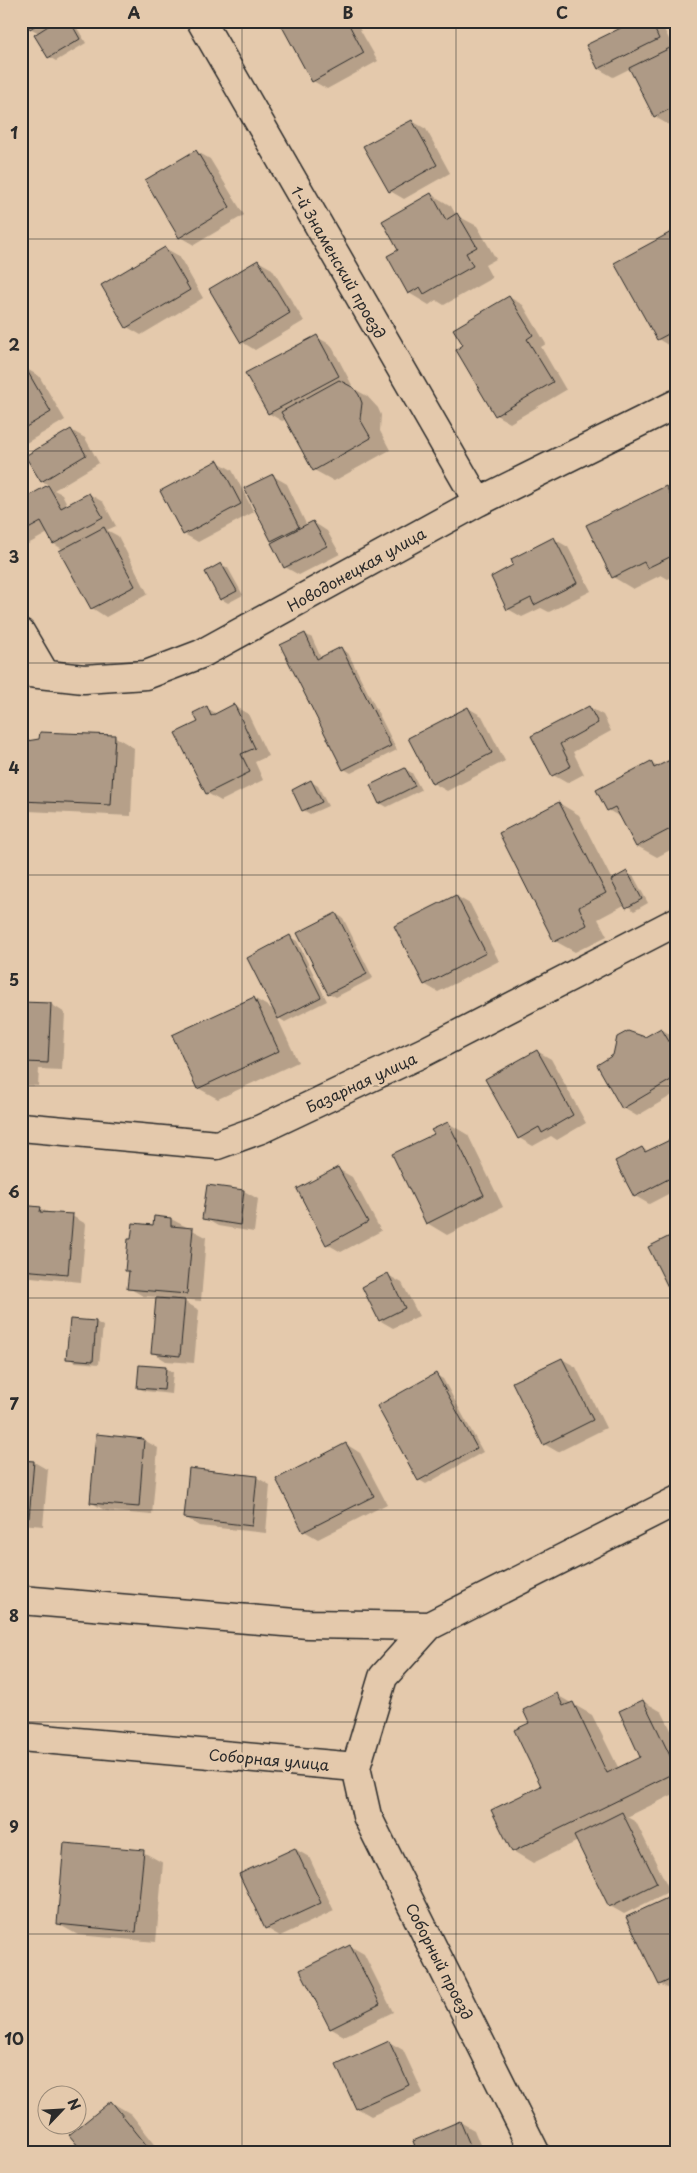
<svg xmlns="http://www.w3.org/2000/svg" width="697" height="2173" font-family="'Playpen Sans',sans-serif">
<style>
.shadow{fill:#0003}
.building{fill:#ae9a86;stroke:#2b2b2b}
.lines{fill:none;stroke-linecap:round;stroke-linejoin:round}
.minor-casing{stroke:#2b2b2b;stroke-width:31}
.minor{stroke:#e4c9ac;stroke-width:28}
.grid{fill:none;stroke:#2b2b2b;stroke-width:1;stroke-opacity:0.55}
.labels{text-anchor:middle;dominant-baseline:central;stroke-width:5;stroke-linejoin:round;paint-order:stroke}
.street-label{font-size:15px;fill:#2b2b2b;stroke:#e4c9ac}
.neatline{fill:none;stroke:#2b2b2b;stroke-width:2}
.grid-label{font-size:16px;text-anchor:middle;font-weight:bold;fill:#2b2b2b}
</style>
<rect width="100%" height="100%" fill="#e4c9ac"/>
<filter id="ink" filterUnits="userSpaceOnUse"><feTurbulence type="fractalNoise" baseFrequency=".02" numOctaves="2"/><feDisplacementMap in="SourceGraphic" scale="10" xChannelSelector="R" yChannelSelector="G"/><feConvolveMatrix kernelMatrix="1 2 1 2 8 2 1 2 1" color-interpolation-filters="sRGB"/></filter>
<g filter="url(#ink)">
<path class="shadow" d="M 27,21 L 73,21 L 86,43 L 56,61 L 49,57 L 39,33 L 30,28 Z
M 280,21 L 355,21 L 378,61 L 327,89 L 313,81 Z
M 577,21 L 603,21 L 589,28 Z
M 638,21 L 656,21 L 662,25 L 673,47 L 670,48 L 676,51 L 676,121 L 669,125 L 655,117 L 631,68 L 613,77 L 599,69 L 588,46 Z
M 412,121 L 426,129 L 450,173 L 404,199 L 390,191 Z
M 196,151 L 210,159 L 244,215 L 194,245 L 180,237 Z
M 431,194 L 451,206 L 456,215 L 477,226 L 496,259 L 485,265 L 492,278 L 444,305 L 436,300 L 429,305 L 409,293 L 400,250 Z
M 673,232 L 676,234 L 676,350 L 658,339 Z
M 165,248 L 179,256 L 203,298 L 141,335 L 127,327 Z
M 258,261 L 272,269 L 304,321 L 255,350 L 242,342 Z
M 509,297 L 523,305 L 546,344 L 541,347 L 566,390 L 510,423 L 496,415 L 465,346 Z
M 317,337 L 331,345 L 352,385 L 349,386 L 367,396 L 378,408 L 381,415 L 380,431 L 390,450 L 334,481 L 314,470 L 287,419 L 282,421 L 268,413 Z
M 25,368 L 39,376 L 65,420 L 21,446 L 21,370 Z
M 71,430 L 85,438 L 99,463 L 54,490 L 62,494 L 68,506 L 89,494 L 103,502 L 116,526 L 107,530 L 118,536 L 148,594 L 106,617 L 92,608 L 64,550 L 54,544 L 48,533 L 28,544 L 21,540 L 21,501 L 50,486 L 42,481 Z
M 218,462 L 232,470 L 254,512 L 198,542 L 184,534 Z
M 273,476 L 287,484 L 307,526 L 313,522 L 327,531 L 340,554 L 299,575 L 285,567 L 275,542 L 272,540 Z
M 666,487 L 676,493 L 676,575 L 668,579 L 661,575 L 633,589 L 613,577 Z
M 554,539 L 568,547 L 591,591 L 549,612 L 541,608 L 522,617 L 508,609 L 515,566 Z
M 221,564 L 228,568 L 243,595 L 228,603 L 221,599 Z
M 305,634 L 312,638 L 321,658 L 341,649 L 348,653 L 397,750 L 351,773 L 344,769 Z
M 21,699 L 24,700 L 22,738 L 21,738 Z
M 234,706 L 248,714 L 268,756 L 255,762 L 263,780 L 221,801 L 207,793 L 199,723 L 207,708 L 217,714 Z
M 589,707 L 603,715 L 611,731 L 573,752 L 584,774 L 567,783 L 553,775 L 533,737 Z
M 468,708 L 482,716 L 505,761 L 447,791 L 433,783 L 409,738 Z
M 114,736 L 134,748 L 131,816 L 28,811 L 21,807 L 21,747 Z
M 670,761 L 676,765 L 676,847 L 657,857 L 637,846 L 622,818 L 608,810 L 651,763 L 658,767 Z
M 405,769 L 412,773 L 421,790 L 387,807 L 380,803 Z
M 311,782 L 318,786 L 328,806 L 310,814 L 303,810 Z
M 559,803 L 579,815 L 612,880 L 627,873 L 634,877 L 648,903 L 634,911 L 626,904 L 598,919 L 607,936 L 575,952 L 555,941 Z
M 456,896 L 470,904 L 499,961 L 438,992 L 424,984 Z
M 336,914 L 343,918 L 373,978 L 336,997 L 329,993 Z
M 290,937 L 297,941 L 327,1001 L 285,1022 L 277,1017 L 298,1062 L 218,1099 L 198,1088 L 254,998 L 274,1010 Z
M 21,1003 L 51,1004 L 65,1013 L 62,1070 L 39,1069 L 38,1086 L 21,1085 Z
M 661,1029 L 676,1038 L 676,1093 L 637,1116 L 623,1108 L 614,1056 Z
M 537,1051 L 551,1059 L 586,1123 L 557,1140 L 551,1136 L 533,1146 L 519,1138 Z
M 448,1123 L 468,1135 L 503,1207 L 447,1235 L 427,1223 L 435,1134 Z
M 676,1138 L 676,1190 L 649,1204 L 635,1196 L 642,1148 L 649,1152 Z
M 338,1169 L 352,1177 L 381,1231 L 341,1252 L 327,1244 Z
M 208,1186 L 244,1191 L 258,1199 L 254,1232 L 218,1226 L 204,1218 Z
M 21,1206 L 40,1208 L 51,1214 L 72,1216 L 86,1224 L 81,1282 L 21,1276 Z
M 171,1219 L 206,1237 L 201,1301 L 180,1299 L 199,1310 L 194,1363 L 166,1361 L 152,1352 L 157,1297 L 143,1296 L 129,1288 L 130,1272 L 126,1270 L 132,1241 L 155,1226 Z
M 388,1275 L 402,1283 L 419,1316 L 393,1328 L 379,1320 Z
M 71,1320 L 96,1322 L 103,1326 L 99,1364 L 75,1362 L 68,1358 Z
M 562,1359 L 576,1367 L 606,1428 L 558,1452 L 544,1444 Z
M 140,1366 L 166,1368 L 173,1372 L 171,1394 L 145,1391 L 138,1388 Z
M 436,1375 L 443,1379 L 483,1452 L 426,1484 L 419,1480 Z
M 97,1436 L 144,1440 L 158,1448 L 152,1515 L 106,1511 L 92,1503 Z
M 346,1444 L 360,1453 L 387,1504 L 318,1539 L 304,1531 Z
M 21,1461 L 34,1462 L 48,1470 L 43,1526 L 21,1524 Z
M 256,1477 L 270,1485 L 266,1533 L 199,1526 L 185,1517 Z
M 557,1695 L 592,1715 L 619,1769 L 642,1757 L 643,1701 L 662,1712 L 676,1740 L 676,1793 L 627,1817 L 636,1822 L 670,1891 L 624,1914 L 610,1906 L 578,1841 L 533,1863 L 513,1851 L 542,1787 L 531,1724 Z
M 295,1849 L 309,1857 L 334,1911 L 280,1936 L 266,1928 Z
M 143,1852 L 163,1863 L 156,1942 L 78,1935 L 58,1924 Z
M 676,1895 L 676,1992 L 674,1992 L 660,1984 Z
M 350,1946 L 364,1954 L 393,2012 L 344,2036 L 330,2028 Z
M 389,2042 L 403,2050 L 423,2093 L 371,2116 L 357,2108 Z
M 111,2102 L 131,2114 L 161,2152 L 84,2152 Z
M 460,2122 L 474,2130 L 483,2152 L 419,2152 Z"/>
<path class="building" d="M 25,21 L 42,21 L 30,29 Z
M 56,21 L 70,21 L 80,39 L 48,58 L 34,35 Z
M 279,21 L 347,21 L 364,53 L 312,82 Z
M 635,21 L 651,21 L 659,39 L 598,69 L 586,45 Z
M 672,47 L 676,56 L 676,106 L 654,117 L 629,68 Z
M 412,120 L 437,165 L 389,192 L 363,146 Z
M 196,150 L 230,207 L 179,238 L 145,180 Z
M 431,193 L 446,220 L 457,213 L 477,247 L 466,253 L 473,266 L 424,294 L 420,287 L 408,294 L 387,256 L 398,250 L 382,221 Z
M 673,231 L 676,235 L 676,330 L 657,340 L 614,263 Z
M 165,247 L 190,290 L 126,328 L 101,285 Z
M 258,260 L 290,313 L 241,343 L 209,289 Z
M 509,296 L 533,335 L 527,339 L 553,382 L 495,416 L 456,350 L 463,345 L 453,329 Z
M 317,335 L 339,376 L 268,414 L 245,373 Z
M 25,367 L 51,412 L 21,430 L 21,369 Z
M 339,380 L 354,388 L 359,395 L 362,403 L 360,419 L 371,438 L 313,471 L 281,412 Z
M 71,429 L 86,455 L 41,482 L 25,456 Z
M 218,460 L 241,504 L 183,535 L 160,491 Z
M 273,474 L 299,527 L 271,541 L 244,488 Z
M 48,485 L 61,508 L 89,493 L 103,517 L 53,544 L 41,522 L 21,533 L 21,500 Z
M 666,486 L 676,506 L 676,554 L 647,568 L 644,562 L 612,578 L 586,525 Z
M 313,521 L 327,546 L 284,568 L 271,543 Z
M 104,527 L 135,586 L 91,609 L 59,551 Z
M 554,537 L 577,583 L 534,605 L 531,598 L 507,610 L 491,577 L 513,565 L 511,559 Z
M 221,563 L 237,591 L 220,600 L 205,572 Z
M 305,633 L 317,659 L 341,647 L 391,746 L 343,770 L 280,645 Z
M 234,704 L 255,748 L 241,754 L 250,772 L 206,794 L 175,733 L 198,722 L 193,713 L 207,706 L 211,716 Z
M 589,706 L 598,723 L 560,744 L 571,766 L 552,776 L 531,736 Z
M 468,707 L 492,753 L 432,784 L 408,738 Z
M 40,732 L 115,735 L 111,805 L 21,801 L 21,744 L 27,741 L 39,739 Z
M 670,760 L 676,771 L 676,826 L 636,847 L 615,807 L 607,811 L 596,790 L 651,761 L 654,768 Z
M 405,768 L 415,786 L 379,804 L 370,785 Z
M 311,780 L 322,802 L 302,811 L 292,790 Z
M 559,802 L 606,893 L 579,907 L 587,925 L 554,942 L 499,833 Z
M 627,871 L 642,899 L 626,908 L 611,880 Z
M 456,895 L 486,953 L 424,985 L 394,926 Z
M 336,913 L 367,974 L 328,994 L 297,933 Z
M 290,935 L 321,997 L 278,1019 L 247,958 Z
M 254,997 L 279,1051 L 197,1089 L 172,1035 Z
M 21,1002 L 51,1003 L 48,1063 L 25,1062 L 24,1079 L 21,1079 Z
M 661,1028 L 676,1053 L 676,1077 L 622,1109 L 597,1065 L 613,1055 L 617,1037 L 628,1031 L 645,1037 Z
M 537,1050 L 573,1115 L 542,1133 L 539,1127 L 518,1139 L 485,1079 Z
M 448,1122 L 484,1195 L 426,1224 L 392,1154 L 434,1134 L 431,1130 Z
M 676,1137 L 676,1175 L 634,1197 L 615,1161 L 642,1147 L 645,1152 Z
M 338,1167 L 368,1222 L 326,1245 L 297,1189 Z
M 207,1185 L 244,1190 L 240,1225 L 202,1219 Z
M 21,1205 L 41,1207 L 40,1212 L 73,1214 L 68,1274 L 21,1270 Z
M 154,1216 L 171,1218 L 171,1226 L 193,1228 L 187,1294 L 127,1289 L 129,1271 L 125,1271 L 128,1239 L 131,1239 L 133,1223 L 153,1225 Z
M 676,1233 L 676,1303 L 648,1247 Z
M 388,1273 L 405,1308 L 379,1321 L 362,1287 Z
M 156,1298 L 185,1300 L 180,1356 L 151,1353 Z
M 70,1319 L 96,1321 L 93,1361 L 66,1359 Z
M 562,1358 L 593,1420 L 543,1445 L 512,1382 Z
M 139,1365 L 166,1367 L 164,1390 L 137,1388 Z
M 436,1373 L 477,1448 L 418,1481 L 377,1406 Z
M 96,1434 L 144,1439 L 139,1507 L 90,1503 Z
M 346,1443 L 374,1496 L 303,1532 L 276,1479 Z
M 21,1460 L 34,1461 L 29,1518 L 21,1518 Z
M 189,1468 L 257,1476 L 252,1526 L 184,1518 Z
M 557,1693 L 563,1706 L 573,1702 L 607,1773 L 640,1757 L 619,1711 L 643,1700 L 676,1768 L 676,1772 L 512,1852 L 491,1810 L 541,1786 L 514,1730 L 529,1723 L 523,1710 Z
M 622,1812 L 657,1883 L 609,1907 L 574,1836 Z
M 64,1843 L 144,1850 L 136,1932 L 57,1924 Z
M 295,1848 L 321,1903 L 265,1929 L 239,1874 Z
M 676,1894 L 676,1977 L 659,1985 L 626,1917 Z
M 350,1945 L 380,2004 L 330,2029 L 300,1970 Z
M 389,2041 L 409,2085 L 356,2109 L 336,2065 Z
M 111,2101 L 152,2152 L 83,2152 L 69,2135 Z
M 460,2121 L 473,2152 L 417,2152 L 413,2141 Z"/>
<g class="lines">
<g class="minor-casing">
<path id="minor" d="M 201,21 L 478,502
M 21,633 L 45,674
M 21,672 L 84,679 L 146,675 L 201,654 L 478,502 L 676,404
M 21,1127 L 217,1145 L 261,1129 L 424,1052 L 676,922
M 21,1600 L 308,1624 L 429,1626
M 21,1737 L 356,1767
M 535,2152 L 367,1816 L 356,1767 L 383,1677 L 429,1626 L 676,1501"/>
</g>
<use href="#minor" class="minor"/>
</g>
</g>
<path class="grid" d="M 242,21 L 242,2152M 456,21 L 456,2152M 21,239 L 676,239M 21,451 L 676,451M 21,663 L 676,663M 21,875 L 676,875M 21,1086 L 676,1086M 21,1298 L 676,1298M 21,1510 L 676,1510M 21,1722 L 676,1722M 21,1934 L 676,1934"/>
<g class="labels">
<g class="street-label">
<text transform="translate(339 262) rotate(60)">1-й Знаменский проезд</text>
<text transform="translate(356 569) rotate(-29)">Новодонецкая улица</text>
<text transform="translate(361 1082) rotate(-25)">Базарная улица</text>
<text transform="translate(269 1759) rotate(5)">Соборная улица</text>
<text transform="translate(440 1961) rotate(63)">Соборный проезд</text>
</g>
</g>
<rect width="697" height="2173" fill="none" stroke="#e4c9ac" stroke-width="55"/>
<g transform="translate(62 2110) rotate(65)"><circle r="24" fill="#e4c9ac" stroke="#9a8a78"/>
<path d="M0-4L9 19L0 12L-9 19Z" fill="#2b2b2b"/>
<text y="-8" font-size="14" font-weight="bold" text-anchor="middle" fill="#2b2b2b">N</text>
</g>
<rect x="28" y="28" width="642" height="2118" class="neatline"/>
<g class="grid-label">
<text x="134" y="19">A</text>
<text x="348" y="19">B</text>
<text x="562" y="19">C</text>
<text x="14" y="139">1</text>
<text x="14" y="351">2</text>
<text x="14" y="563">3</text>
<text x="14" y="774">4</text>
<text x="14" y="986">5</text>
<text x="14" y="1198">6</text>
<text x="14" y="1410">7</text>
<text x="14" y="1622">8</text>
<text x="14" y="1833">9</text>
<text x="14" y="2045">10</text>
</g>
</svg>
